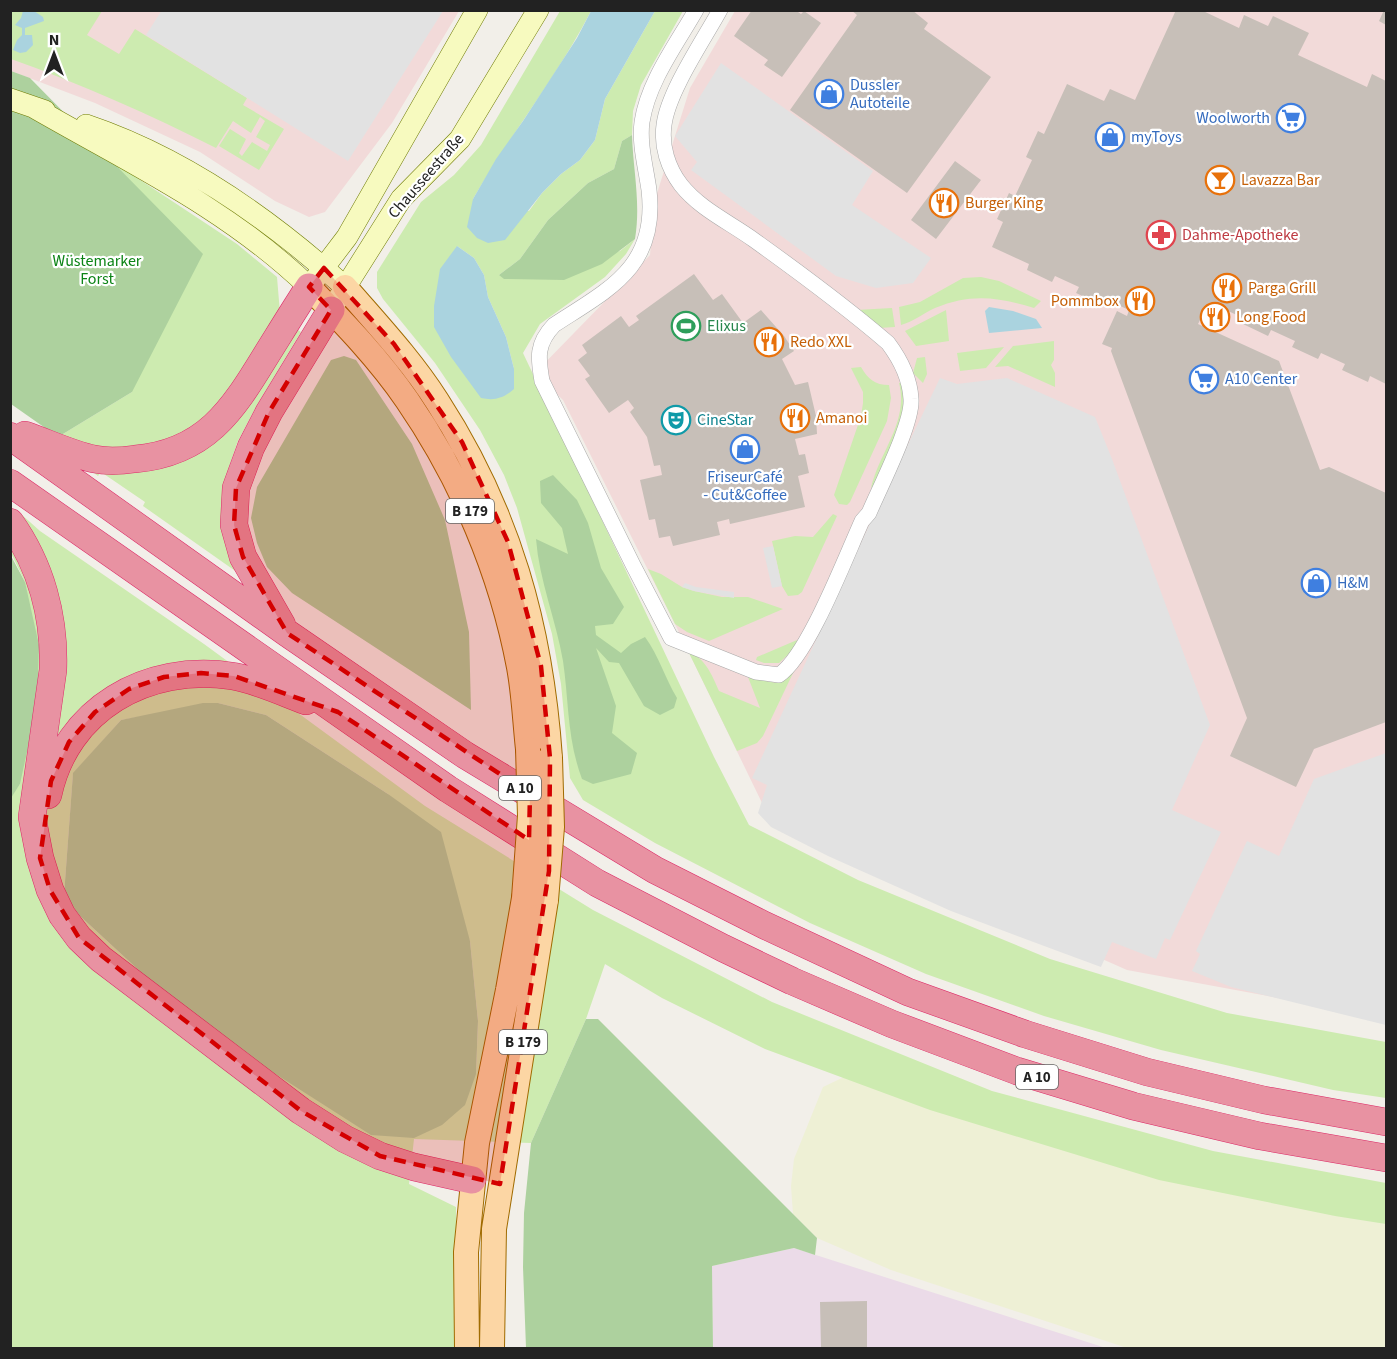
<svg xmlns="http://www.w3.org/2000/svg" width="1397" height="1359" font-family="'Source Sans 3',sans-serif">
<style>
.commercial{fill:#f2dad9}
.industrial{fill:#ebdbe8}
.farmland{fill:#eef0d5}
.grass{fill:#cdebb0;fill-rule:evenodd}
.forest{fill:#add19e}
.parking{fill:#e2e2e2}
.water{fill:#aad3df}
.building{fill:#c7bfb8}
.lines{fill:none;stroke-linecap:round;stroke-linejoin:round}
.street-casing{stroke:#a9a9a9;stroke-width:16}
.secondary-casing{stroke:#707d05;stroke-width:22}
.primary-casing{stroke:#a06b00;stroke-width:26}
.highway-casing{stroke:#dc2a67;stroke-width:28}
.street{stroke:#fff;stroke-width:15}
.secondary{stroke:#f7fabf;stroke-width:21}
.primary{stroke:#fcd6a4;stroke-width:24}
.highway{stroke:#e892a2;stroke-width:27}
.primary-bridge-casing{stroke:#a06b00;stroke-width:26;stroke-linecap:butt}
.primary-bridge{stroke:#fcd6a4;stroke-width:24}
.marked{fill:#d40000;fill-opacity:0.2;stroke:#d40000;stroke-width:4.5;stroke-dasharray:12 8;stroke-linejoin:round}
.labels{text-anchor:middle;dominant-baseline:central;stroke-width:4.5;stroke-linejoin:round;paint-order:stroke}
.shield{fill:#fff;stroke:#646464;stroke-width:1.5}
.shield-label{font-size:15px;font-weight:bold;fill:#222}
.shop-label{font-size:16px;fill:#366cbe;stroke:#fff;text-anchor:start}
.street-label{font-size:16px;fill:#222;stroke:#fff}
.food-label{font-size:16px;fill:#c56008;stroke:#fff;text-anchor:start}
.health-label{font-size:16px;fill:#be3a42;stroke:#fff;text-anchor:start}
.park-label{font-size:16px;fill:#0c8416;stroke:#fff}
.leisure-label{font-size:16px;fill:#27864d;stroke:#fff;text-anchor:start}
.culture-label{font-size:16px;fill:#0d838f;stroke:#fff;text-anchor:start}
</style>
<rect width="100%" height="100%" fill="#f2efe9"/>
<path class="commercial" d="M 11,11 L 459,11 L 392,123 L 325,212 L 309,217 L 275,201 L 200,152 L 95,103 L 11,71 Z
M 735,11 L 1386,11 L 1386,1018 L 1127,970 L 766,811 L 675,624 L 563,400 L 535,373 L 650,255 L 654,203 L 690,88 Z"/>
<path class="industrial" d="M 794,1248 L 1106,1348 L 713,1348 L 712,1266 Z"/>
<path class="farmland" d="M 844,1077 L 1052,1140 L 1386,1215 L 1386,1348 L 1127,1348 L 891,1270 L 817,1238 L 793,1214 L 791,1186 L 794,1159 L 823,1087 Z"/>
<path class="grass" d="M 10,11 L 102,11 L 87,35 L 119,54 L 135,29 L 247,98 L 243,105 L 284,129 L 259,170 L 219,146 L 230,129 L 246,139 L 239,153 L 242,156 L 252,142 L 267,151 L 270,145 L 256,137 L 265,121 L 260,117 L 251,133 L 233,121 L 216,148 C 149,114 81,84 11,59 Z
M 560,11 L 591,11 C 557,77 510,135 473,199 L 529,211 L 542,193 L 561,174 L 580,160 L 595,140 L 605,99 L 655,11 L 683,11 L 641,85 L 633,111 L 632,135 L 622,141 L 614,169 L 588,183 L 548,220 L 520,259 L 499,275 L 620,251 L 635,239 L 626,254 L 605,277 L 540,324 L 523,353 L 714,757 L 749,825 L 858,880 L 1050,959 L 1227,1013 L 1386,1042 L 1386,1098 L 1333,1090 L 1161,1050 L 1044,1016 L 926,974 L 810,923 L 655,843 L 583,800 L 570,778 L 561,684 L 552,634 L 517,508 L 504,475 L 480,430 L 435,363 L 383,299 L 377,288 L 377,272 L 421,202 L 454,175 L 481,145 ZM 457,246 L 474,258 L 484,275 L 488,297 L 506,337 L 514,369 Z
M 110,160 L 237,244 L 277,277 L 280,313 L 219,409 L 177,441 L 106,452 L 58,437 L 132,392 Z
M 981,277 L 999,281 L 1041,301 L 1034,308 C 998,297 971,293 935,308 C 924,313 913,322 901,325 L 899,307 L 920,302 L 963,278 Z
M 892,308 L 895,327 L 879,328 L 856,310 Z
M 946,310 L 949,341 L 916,346 L 905,331 Z
M 292,326 L 301,332 L 257,405 L 238,441 L 230,464 L 225,487 L 241,575 L 143,506 L 145,502 L 101,472 L 98,476 L 90,470 L 160,463 Z
M 1054,341 L 1054,360 L 1051,365 L 1055,373 L 1055,387 L 1008,366 L 995,367 L 1013,346 Z
M 1004,347 L 986,368 L 960,371 L 957,353 Z
M 925,357 L 927,374 L 923,383 L 913,373 L 917,358 Z
M 861,367 C 868,379 875,385 889,385 L 891,398 L 887,421 L 850,502 L 847,505 L 839,504 L 834,495 L 861,416 L 863,403 L 863,392 L 851,368 Z
M 902,382 L 906,419 L 874,485 L 871,488 C 879,452 909,422 899,383 Z
M 21,514 L 40,531 L 204,644 L 425,806 L 593,910 L 772,1002 L 992,1091 L 1213,1151 L 1386,1183 L 1386,1224 L 1335,1216 L 1159,1180 L 930,1110 L 765,1049 L 662,998 L 605,964 L 586,1019 L 531,1143 L 414,1139 L 409,1184 L 456,1207 L 457,1348 L 11,1348 L 10,798 L 20,784 L 25,582 L 11,553 L 11,516 ZM 218,703 L 266,715 L 388,794 L 470,941 L 478,1021 L 476,1074 L 144,975 L 80,916 L 64,895 L 73,774 L 121,720 Z
M 833,514 L 837,516 L 802,592 L 798,595 L 788,596 L 782,586 L 772,541 L 795,536 L 813,537 Z
M 648,569 L 661,574 L 682,587 L 694,591 L 722,597 L 748,597 L 783,609 L 709,641 L 687,632 L 675,624 Z
M 797,640 L 796,647 L 779,663 L 764,663 L 756,660 L 757,657 Z
M 688,651 C 706,659 712,675 719,691 L 760,708 L 748,677 C 770,679 774,691 794,671 L 763,736 L 757,743 L 737,751 Z"/>
<path class="forest" d="M 11,71 L 30,78 L 203,254 L 132,392 L 58,437 L 11,404 Z
M 632,135 C 633,170 641,203 635,239 L 602,264 L 564,280 L 504,279 L 499,275 L 520,259 L 548,220 L 588,183 L 614,169 L 622,141 Z
M 344,356 L 356,360 L 412,444 L 445,520 L 469,632 L 471,710 L 292,593 L 267,567 L 257,543 L 251,518 L 257,487 L 331,360 Z
M 553,475 L 577,500 L 588,523 L 601,568 L 624,607 L 613,624 L 595,626 L 596,635 L 621,653 L 631,644 L 645,637 C 659,656 665,678 677,698 L 674,708 L 660,715 L 644,706 L 619,663 L 609,662 L 596,648 L 616,706 L 612,733 L 637,753 L 631,774 L 593,784 L 582,779 C 567,739 569,702 563,661 C 556,620 539,580 536,539 L 568,554 L 562,528 L 541,503 L 540,481 Z
M 10,554 L 25,582 L 39,645 L 37,706 L 20,784 L 11,798 Z
M 203,703 L 218,703 L 266,715 L 388,794 L 441,832 L 470,941 L 478,1021 L 476,1074 L 465,1105 L 442,1125 L 414,1138 L 371,1135 L 252,1059 L 144,975 L 80,916 L 64,895 L 73,773 L 121,720 Z
M 586,1019 L 598,1019 L 817,1238 L 815,1255 L 794,1248 L 712,1266 L 713,1348 L 526,1348 L 523,1267 L 524,1213 L 531,1143 Z"/>
<path class="parking" d="M 162,10 L 443,10 L 443,11 L 348,161 L 146,35 Z
M 721,63 L 873,171 L 852,205 L 931,258 L 913,283 L 876,288 L 836,276 L 691,170 L 697,162 L 675,136 Z
M 940,378 L 957,384 L 1007,378 L 1095,417 L 1112,459 L 1210,725 L 1172,810 L 1221,832 L 1170,940 L 1165,938 L 1156,959 L 1112,942 L 1101,967 L 1063,953 L 951,911 L 828,856 L 771,827 L 758,813 L 767,785 L 752,778 L 874,515 Z
M 773,546 L 782,586 L 772,588 L 763,548 Z
M 685,583 L 696,587 L 734,592 L 734,598 L 694,591 L 682,587 Z
M 1386,753 L 1386,1025 L 1231,987 L 1192,971 L 1200,954 L 1196,951 L 1247,841 L 1279,856 L 1314,779 Z"/>
<path class="water" d="M 23,11 L 34,11 L 43,17 L 44,21 L 25,28 L 25,35 L 32,35 L 33,45 L 26,52 L 20,53 L 13,50 L 17,40 L 22,35 L 22,28 L 15,25 L 21,18 Z
M 591,11 L 655,11 L 605,99 L 595,140 L 580,160 L 561,174 L 542,193 L 505,240 L 488,243 L 477,238 L 467,227 L 473,199 L 496,159 L 523,121 L 577,38 Z
M 457,246 L 474,258 L 484,275 L 488,297 L 506,337 L 514,369 L 514,389 C 504,398 495,401 481,398 L 451,357 L 434,327 L 434,306 L 440,269 Z
M 989,307 L 1013,311 L 1036,319 L 1042,328 L 989,333 L 985,311 Z"/>
<path class="building" d="M 752,10 L 795,10 L 801,14 L 804,11 L 821,23 L 782,77 L 764,65 L 768,60 L 734,36 Z
M 851,10 L 912,10 L 928,23 L 924,29 L 991,77 L 907,193 L 790,110 L 857,15 Z
M 1176,10 L 1201,10 L 1239,28 L 1244,15 L 1268,26 L 1273,16 L 1309,33 L 1298,55 L 1367,87 L 1372,74 L 1386,81 L 1386,384 L 1370,376 L 1368,382 L 1342,370 L 1345,364 L 1321,353 L 1318,359 L 1292,347 L 1295,341 L 1271,330 L 1268,336 L 1243,324 L 1245,319 L 1222,308 L 1216,320 L 1203,314 L 1198,324 L 1279,361 L 1320,470 L 1329,467 L 1386,493 L 1386,722 L 1314,749 L 1296,787 L 1230,756 L 1247,718 L 1111,351 L 1112,348 L 1102,344 L 1117,311 L 1127,316 L 1129,310 L 1105,299 L 1102,305 L 1076,293 L 1079,287 L 1055,276 L 1052,282 L 1027,270 L 1029,264 L 992,247 L 1003,222 L 997,219 L 1009,193 L 1015,196 L 1032,160 L 1026,157 L 1038,131 L 1044,134 L 1067,84 L 1104,101 L 1110,89 L 1135,100 Z
M 1384,10 L 1386,10 L 1386,25 L 1379,21 Z
M 955,161 L 981,180 L 936,239 L 911,220 Z
M 694,274 L 713,300 L 722,294 L 743,323 L 761,310 L 784,336 L 794,351 L 782,359 L 795,385 L 808,382 L 816,416 L 817,434 L 795,439 L 799,455 L 805,454 L 809,473 L 798,476 L 805,507 L 730,524 L 729,519 L 717,522 L 720,535 L 673,546 L 670,536 L 659,538 L 655,519 L 649,520 L 640,480 L 662,475 L 660,465 L 654,466 L 647,437 L 630,412 L 634,408 L 628,400 L 609,413 L 585,379 L 590,376 L 578,360 L 587,353 L 582,345 L 621,316 L 629,327 L 639,320 L 636,316 Z
M 867,1301 L 867,1348 L 821,1348 L 820,1302 Z"/>
<g class="lines">
<g class="street-casing">
<path id="street" d="M 696,10 C 676,45 648,82 642,122 C 639,144 646,168 649,190 C 658,267 609,289 554,325 C 536,344 538,358 542,381 L 633,565 L 671,638 L 756,672 L 779,675 C 808,656 846,556 862,521 L 869,513 C 880,487 913,423 911,399 C 910,379 900,359 888,343 C 845,306 800,273 754,240 C 729,222 700,209 681,185 C 668,168 661,146 664,125 C 668,92 703,41 720,10"/>
</g>
<g class="secondary-casing">
<path id="secondary" d="M 10,99 L 45,111
M 33,107 C 130,163 227,208 309,287 L 347,237 L 477,10
M 86,125 C 184,158 269,218 345,287
M 338,299 L 401,199 L 460,139 L 538,10"/>
</g>
<g class="primary-casing">
<path id="primary" d="M 309,287 C 344,323 379,359 407,400 C 462,480 501,572 519,667 C 524,694 525,722 528,749
M 345,287 C 377,324 411,360 437,401 C 509,512 541,627 550,758
M 467,1348 L 466,1252 L 477,1143 L 508,990 L 524,898
M 492,1348 L 494,1229 L 546,900"/>
</g>
<g class="highway-casing">
<path id="highway" d="M 25,435 C 48,443 71,454 94,459 C 108,462 121,461 135,459 C 205,453 232,411 265,357 C 280,333 294,310 309,287
M 10,436 L 287,633 L 465,755 L 655,870 L 764,925 L 908,992 L 1025,1034 L 1147,1072 L 1264,1100 L 1386,1122
M 10,483 L 448,789 L 597,883 L 723,948 L 792,981 L 892,1024 L 1017,1071 L 1133,1106 L 1260,1136 L 1386,1158
M 10,522 C 41,565 55,617 53,670 L 32,817 L 40,858 L 50,890 L 62,915 L 79,938 L 101,959 L 301,1111 L 345,1139 L 380,1156 L 414,1167 L 472,1180
M 282,625 L 243,557 L 234,525 L 236,488 L 251,447 L 269,412 L 331,310
M 48,795 C 66,709 147,663 232,676 C 254,679 284,693 306,701"/>
</g>
<use href="#street" class="street"/>
<use href="#secondary" class="secondary"/>
<use href="#primary" class="primary"/>
<use href="#highway" class="highway"/>
<g class="primary-bridge-casing">
<path id="primary-bridge" d="M 524,898 L 530,816 L 528,749
M 546,900 L 552,827 L 550,758"/>
</g>
<use href="#primary-bridge" class="primary-bridge"/>
</g>
<path class="marked" d="M 324,268 L 394,344 L 462,442 L 508,542 L 541,666 L 550,758 L 549,871 L 500,1184 L 380,1156 L 301,1111 L 79,938 L 50,890 L 40,858 L 51,781 L 69,742 L 95,712 L 129,689 L 164,677 L 201,673 L 234,676 L 338,712 L 529,840 L 530,794 L 287,633 L 243,557 L 234,525 L 236,488 L 269,412 L 331,310 L 309,287 Z"/>
<defs>
<g id="shop-ring" transform="scale(1.5)"><circle r="9.5" fill="#fff" stroke="#3f7fe0" stroke-width="1.5"/><path d="M-5-2.5h2.3a2.7 3.5 0 0 1 5.4 0H5L5.5 6h-11ZM-1.5-2.5h3a1.5 2.3 0 0 0-3 0Z" fill="#3f7fe0"/></g>
<g id="supermarket-ring" transform="scale(1.5)"><circle r="9.5" fill="#fff" stroke="#3f7fe0" stroke-width="1.5"/><path d="M-6-5.5h2.5l.6 2H6L4.5 2H-2.5L-4.4-4H-6ZM-1.5 3.2a1.3 1.3 0 1 0 .1 0ZM3 3.2a1.3 1.3 0 1 0 .1 0Z" fill="#3f7fe0"/></g>
<g id="bar-ring" transform="scale(1.5)"><circle r="9.5" fill="#fff" stroke="#e8710a" stroke-width="1.5"/><path d="M-6-5H6L.8 .8V4.5H3.5V6h-7V4.5H-.8V.8Z" fill="#e8710a"/></g>
<g id="restaurant-ring" transform="scale(1.5)"><circle r="9.5" fill="#fff" stroke="#e8710a" stroke-width="1.5"/><path d="M-5-6h1v4h1v-4h1v4h1v-4h1v5L-1.5 .5V6h-2V.5L-5-1ZM5-6V6H3V1.5H1.5Q1.5-4 5-6Z" fill="#e8710a"/></g>
<g id="pharmacy-ring" transform="scale(1.5)"><circle r="9.5" fill="#fff" stroke="#e0444e" stroke-width="1.5"/><path d="M-2-6h4v4h4v4h-4v4h-4v-4h-4v-4h4Z" fill="#e0444e"/></g>
<g id="stadium-ring" transform="scale(1.5)"><circle r="9.5" fill="#fff" stroke="#2e9e5b" stroke-width="1.5"/><path d="M0-5a6.5 5 0 1 0 0 10a6.5 5 0 1 0 0-10ZM-3.5-1.8h7v3.6h-7Z" fill="#2e9e5b"/></g>
<g id="theatre-ring" transform="scale(1.5)"><circle r="9.5" fill="#fff" stroke="#0f9aa8" stroke-width="1.5"/><path d="M-5-5.5Q0-4 5-5.5V0Q5 5 0 6Q-5 5-5 0ZM-3.3-2.5H-1v1.5H-3.3ZM1-2.5H3.3v1.5H1ZM-2.8 1Q0 5.5 2.8 1Z" fill="#0f9aa8"/></g>
</defs>
<g fill-rule="evenodd">
<use href="#shop-ring" x="829" y="94"/>
<use href="#supermarket-ring" x="1291" y="118"/>
<use href="#shop-ring" x="1110" y="137"/>
<use href="#bar-ring" x="1220" y="180"/>
<use href="#restaurant-ring" x="944" y="203"/>
<use href="#pharmacy-ring" x="1161" y="235"/>
<use href="#restaurant-ring" x="1227" y="288"/>
<use href="#restaurant-ring" x="1140" y="301"/>
<use href="#restaurant-ring" x="1215" y="317"/>
<use href="#stadium-ring" x="686" y="326"/>
<use href="#restaurant-ring" x="769" y="342"/>
<use href="#supermarket-ring" x="1204" y="379"/>
<use href="#restaurant-ring" x="795" y="418"/>
<use href="#theatre-ring" x="676" y="420"/>
<use href="#shop-ring" x="745" y="449"/>
<use href="#shop-ring" x="1316" y="583"/>
</g>
<g class="labels">
<g class="shield">
<rect x="446" y="499" width="48" height="24" rx="4.5"/>
<rect x="499" y="776" width="42" height="24" rx="4.5"/>
<rect x="499" y="1030" width="48" height="24" rx="4.5"/>
<rect x="1016" y="1065" width="42" height="24" rx="4.5"/>
</g>
<g class="shield-label">
<text x="470" y="511">B 179</text>
<text x="520" y="788">A 10</text>
<text x="523" y="1042">B 179</text>
<text x="1037" y="1077">A 10</text>
</g>
<g class="shop-label">
<text x="850" y="85">Dussler<tspan x="850" dy="18">Autoteile</tspan></text>
<text x="1270" y="118" text-anchor="end">Woolworth</text>
<text x="1131" y="137">myToys</text>
<text x="1225" y="379">A10 Center</text>
<text x="745" y="477" text-anchor="middle">FriseurCafé<tspan x="745" dy="18">- Cut&amp;Coffee</tspan></text>
<text x="1337" y="583">H&amp;M</text>
</g>
<g class="street-label">
<text transform="translate(426 176) rotate(-49)">Chausseestraße</text>
</g>
<g class="food-label">
<text x="1241" y="180">Lavazza Bar</text>
<text x="965" y="203">Burger King</text>
<text x="1248" y="288">Parga Grill</text>
<text x="1119" y="301" text-anchor="end">Pommbox</text>
<text x="1236" y="317">Long Food</text>
<text x="790" y="342">Redo XXL</text>
<text x="816" y="418">Amanoi</text>
</g>
<g class="health-label">
<text x="1182" y="235">Dahme-Apotheke</text>
</g>
<g class="park-label">
<text x="97" y="261">Wüstemarker<tspan x="97" dy="18">Forst</tspan></text>
</g>
<g class="leisure-label">
<text x="707" y="326">Elixus</text>
</g>
<g class="culture-label">
<text x="697" y="420">CineStar</text>
</g>
</g>
<rect width="1397" height="1359" fill="none" stroke="#222222" stroke-width="24"/>
<g transform="translate(54 54)" stroke="#ffffff" stroke-width="4.5" paint-order="stroke">
<path d="M0-4.5L10 22L0 15L-10 22Z" fill="#222222"/>
<text y="-9" font-size="16" font-weight="bold" text-anchor="middle" fill="#222222">N</text>
</g>
</svg>
